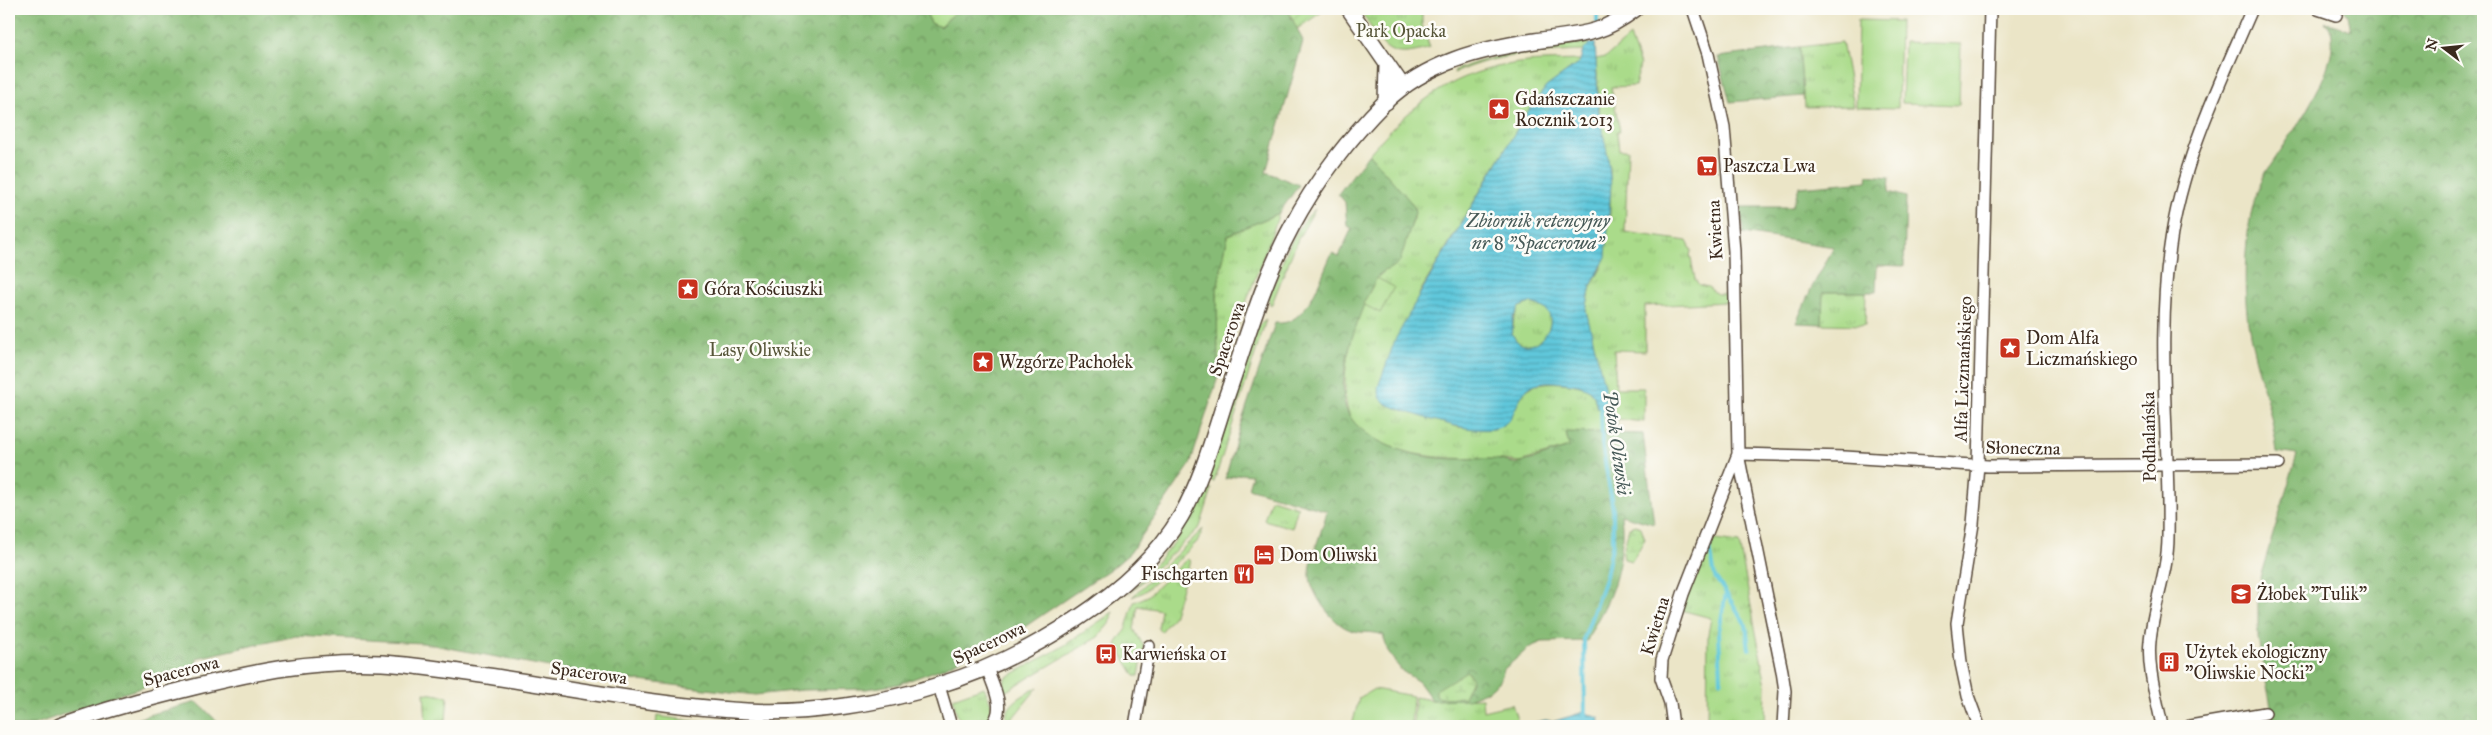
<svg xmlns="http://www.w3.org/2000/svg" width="2492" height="735" font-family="'IM FELL Great Primer',serif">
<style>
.grass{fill:url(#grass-tufts);stroke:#728254}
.forest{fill:url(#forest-crowns);stroke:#61724a}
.wetland{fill:url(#wetland-marsh);stroke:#728254}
.garden{fill:url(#garden-furrows);stroke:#728254}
.pitch{fill:#aadb8a;stroke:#728254}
.water{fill:url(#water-rules);stroke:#4e797d;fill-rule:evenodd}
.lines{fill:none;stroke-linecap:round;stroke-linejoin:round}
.stream{stroke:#60c8dc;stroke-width:4}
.street-casing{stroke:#554637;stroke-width:14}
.secondary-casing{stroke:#554637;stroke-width:18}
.street{stroke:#fff;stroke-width:11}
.secondary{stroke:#fff;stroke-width:15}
.labels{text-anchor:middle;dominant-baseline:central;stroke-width:5;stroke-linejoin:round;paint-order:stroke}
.park-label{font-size:18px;fill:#575639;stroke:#fdfcf7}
.poi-label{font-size:18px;fill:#3b2a1e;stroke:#fdfcf7;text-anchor:start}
.street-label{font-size:18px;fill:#3b2a1e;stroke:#fdfcf7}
.water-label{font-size:19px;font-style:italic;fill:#465957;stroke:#fdfcf7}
</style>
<defs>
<pattern id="grass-tufts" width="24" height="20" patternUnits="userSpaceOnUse" patternTransform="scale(1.25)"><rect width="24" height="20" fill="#aadb8a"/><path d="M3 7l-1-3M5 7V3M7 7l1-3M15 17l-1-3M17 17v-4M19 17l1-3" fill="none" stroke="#93bc77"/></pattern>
<pattern id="forest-crowns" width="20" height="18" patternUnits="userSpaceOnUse" patternTransform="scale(1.25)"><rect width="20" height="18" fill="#87bb76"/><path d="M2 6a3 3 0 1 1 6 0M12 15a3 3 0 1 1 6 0" fill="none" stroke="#709860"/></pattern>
<pattern id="wetland-marsh" width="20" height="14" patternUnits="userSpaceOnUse" patternTransform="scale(1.25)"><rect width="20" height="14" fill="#aadb8a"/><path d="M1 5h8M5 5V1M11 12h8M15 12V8" fill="none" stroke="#93bc77"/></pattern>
<pattern id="garden-furrows" width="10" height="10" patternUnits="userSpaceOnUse" patternTransform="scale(1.25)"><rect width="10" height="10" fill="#aadb8a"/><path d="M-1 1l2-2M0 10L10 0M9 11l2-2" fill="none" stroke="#93bc77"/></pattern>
<pattern id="water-rules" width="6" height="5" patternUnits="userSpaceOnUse" patternTransform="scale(1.25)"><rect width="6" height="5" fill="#60c8dc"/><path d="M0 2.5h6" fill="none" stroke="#50a3b2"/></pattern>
</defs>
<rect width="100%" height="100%" fill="#fdfcf7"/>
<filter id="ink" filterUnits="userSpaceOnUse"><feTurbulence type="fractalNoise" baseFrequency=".02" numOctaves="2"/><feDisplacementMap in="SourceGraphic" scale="10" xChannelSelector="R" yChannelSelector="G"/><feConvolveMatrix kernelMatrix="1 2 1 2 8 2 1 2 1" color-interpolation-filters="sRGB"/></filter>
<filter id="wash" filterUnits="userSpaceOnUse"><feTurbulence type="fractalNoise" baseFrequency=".0096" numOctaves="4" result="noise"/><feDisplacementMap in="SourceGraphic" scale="20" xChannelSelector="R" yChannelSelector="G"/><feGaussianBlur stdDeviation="1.12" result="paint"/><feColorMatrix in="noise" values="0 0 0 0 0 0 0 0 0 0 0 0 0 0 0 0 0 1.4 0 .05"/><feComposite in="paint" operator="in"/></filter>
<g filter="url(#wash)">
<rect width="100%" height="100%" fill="#ebe5c7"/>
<path class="grass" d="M 924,9 L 959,9 L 940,27 L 931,23 Z
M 1359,9 L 1422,9 L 1422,25 L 1430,48 C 1382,63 1384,44 1359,9 Z
M 1630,36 L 1640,65 L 1635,86 L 1611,87 L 1620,131 L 1617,131 L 1619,150 L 1628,150 L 1625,232 L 1687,241 L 1692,251 L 1690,254 L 1695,279 L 1699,285 L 1708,287 L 1717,294 L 1726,294 L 1727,302 L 1645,306 L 1645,351 L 1614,350 L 1616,388 L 1644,388 L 1644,422 L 1617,419 L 1617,432 L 1566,433 L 1569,447 L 1520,462 L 1503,460 C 1454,457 1393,463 1355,424 C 1329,397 1358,275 1393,267 L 1414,219 L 1414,207 L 1369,154 C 1407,109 1448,75 1507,65 C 1531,60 1556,61 1579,60 L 1579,63 L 1546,87 L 1526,114 L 1420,292 L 1386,404 L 1458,427 L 1496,429 C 1517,401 1522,379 1561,383 C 1570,384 1580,385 1588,389 L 1594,396 L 1597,408 L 1606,409 L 1586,310 L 1591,286 L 1602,267 L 1610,214 L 1610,171 L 1600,119 L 1596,59 L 1606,57 Z
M 1589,42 L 1588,47 L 1583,51 C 1536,53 1498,53 1454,73 L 1455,70 C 1499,53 1542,46 1589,42 Z
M 1842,42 L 1854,106 L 1804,107 L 1799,47 Z
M 1315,209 L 1298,239 L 1271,306 L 1268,299 C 1280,269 1291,231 1315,209 Z
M 1279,213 L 1273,231 L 1218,377 L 1217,290 L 1228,235 Z
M 1822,292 L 1866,292 L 1865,325 L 1822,324 Z
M 1530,303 C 1579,312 1527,370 1512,333 L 1514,318 L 1519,307 Z
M 1266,320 L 1214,482 L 1210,481 L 1207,477 L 1258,326 Z
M 1208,488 L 1212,489 L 1200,527 L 1129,594 L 1178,538 L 1203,490 Z
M 1271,499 L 1298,507 L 1292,528 L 1264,520 Z
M 1203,529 L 1198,541 L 1191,548 L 1144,592 L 1132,597 Z
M 1708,539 L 1739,543 L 1766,685 L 1765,726 L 1707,726 L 1708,634 L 1711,618 L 1681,610 Z
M 1187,559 L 1190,561 L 1173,617 L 1161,632 L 1158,628 L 1161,610 L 1138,606 L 1134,629 L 1144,647 L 1139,676 L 1135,676 L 1116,644 L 1125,631 L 1134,602 L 1148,596 Z
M 1113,612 L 1109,624 L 1098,637 L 1003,693 L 1005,678 L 1062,647 Z
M 984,687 L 991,703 L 991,715 L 983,725 L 967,726 L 957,716 L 953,698 Z
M 1038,687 L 1007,725 C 1001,705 1024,695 1038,687 Z
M 424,693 L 448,696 L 446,720 L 426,722 Z
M 1415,697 L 1432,700 L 1482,698 L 1483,711 L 1512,704 L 1519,726 L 1413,726 Z
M 657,716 L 706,723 L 706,726 L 656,726 Z"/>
<path class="forest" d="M 9,9 L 924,9 L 931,23 L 940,27 L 959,9 L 966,9 L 972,13 L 975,9 L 1288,9 L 1303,41 L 1266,172 L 1299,185 L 1279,213 L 1228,235 L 1217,290 L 1218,377 L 1190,465 L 1130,553 L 1116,565 L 1023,628 L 943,668 L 899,684 L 867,689 L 802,690 L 755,695 L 591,675 L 423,643 L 296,636 L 197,658 L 197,671 L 118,695 L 30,726 L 9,726 Z
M 2343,9 L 2483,9 L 2483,726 L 2228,726 L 2273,717 L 2258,639 L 2258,584 L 2297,455 L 2277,452 C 2273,414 2260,380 2252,344 C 2241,298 2242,214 2265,174 C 2286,141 2337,75 2332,36 C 2332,31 2328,26 2325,22 L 2351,30 L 2348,15 Z
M 1799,47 L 1803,96 L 1730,102 L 1718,57 Z
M 1369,154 L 1409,200 L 1414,207 L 1415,213 L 1400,261 C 1394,270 1383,268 1377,278 C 1360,306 1331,386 1349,415 C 1365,442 1410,456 1439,458 C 1457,460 1475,458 1492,459 C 1501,459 1510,464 1518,463 C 1535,460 1553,452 1569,447 L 1566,432 L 1643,434 L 1654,524 L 1621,515 C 1625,544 1618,580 1605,606 C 1599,618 1592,628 1587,641 L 1542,642 L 1530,647 L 1504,669 L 1500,681 L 1488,691 L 1468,699 L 1432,700 L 1419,682 L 1402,671 L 1395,662 L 1388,652 L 1383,635 C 1370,630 1359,635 1346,628 C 1330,620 1308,590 1310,571 C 1313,551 1322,531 1327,511 L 1248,488 L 1252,475 L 1241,474 L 1225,479 L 1240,426 L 1275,323 C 1308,327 1320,277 1332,253 L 1339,256 L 1352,228 L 1347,226 L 1345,202 L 1338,194 Z
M 1868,175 L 1890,177 L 1889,192 L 1906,197 L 1904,266 L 1877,265 L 1876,292 L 1823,292 L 1822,324 L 1796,323 L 1811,289 L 1834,247 L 1743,233 L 1741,207 L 1792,207 L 1799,187 L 1867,181 Z
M 197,702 L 222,726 L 117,726 L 148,715 Z"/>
<path class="wetland" d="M 1635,525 L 1641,527 L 1645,539 L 1632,561 L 1624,559 L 1623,552 L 1629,527 Z
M 1467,671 L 1472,679 L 1464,697 L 1440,698 L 1436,695 L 1436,690 Z"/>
<path class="garden" d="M 1288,9 L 1326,9 L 1297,29 Z"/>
<path class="pitch" d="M 1858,20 L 1900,21 L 1898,108 L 1856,107 Z
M 1904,42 L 1961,44 L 1959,105 L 1902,103 Z
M 1377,278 L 1394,287 L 1380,313 L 1363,304 Z
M 1374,689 L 1413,696 L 1411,726 L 1352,726 L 1359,698 Z"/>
<path class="water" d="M 1595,43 L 1599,113 L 1608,157 L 1611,185 L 1606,257 L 1591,286 L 1586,310 L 1604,385 L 1606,409 L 1597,408 L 1594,396 L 1588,389 C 1578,384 1566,383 1555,382 C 1510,378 1524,420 1497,428 C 1473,436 1409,413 1386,404 L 1380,397 L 1378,387 L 1395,340 L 1421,292 L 1526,114 L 1546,87 L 1579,63 L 1583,51 L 1589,44 ZM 1530,303 C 1579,312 1526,370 1512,333 L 1513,318 L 1519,307 Z
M 1584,712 L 1599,718 L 1601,726 L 1519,726 L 1545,720 L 1555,721 Z"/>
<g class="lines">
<path class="stream" d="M 1597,22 L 1597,16
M 1709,542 L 1715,577 L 1726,593 L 1719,631 L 1721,681
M 1726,593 L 1746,625 L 1749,649
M 1585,726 L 1584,638 L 1606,576 L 1613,542 L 1613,510 L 1602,443 L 1601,405"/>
</g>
</g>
<g filter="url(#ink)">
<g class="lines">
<g class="street-casing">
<path id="street" d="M 1693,9 L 1708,54 L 1724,127 L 1734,251 L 1738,454 L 1782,671 L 1785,691 L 1783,726
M 2318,9 L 2336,15
M 987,668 C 993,686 1008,711 990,726
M 939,686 L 951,726
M 1135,726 L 1149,646
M 1673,726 L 1670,703 L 1661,678 L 1662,660 L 1683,594 L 1738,454 L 1845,457 L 1988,466 L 2278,464
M 1979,726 L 1968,696 L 1961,663 L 1957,623 L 1973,524 L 1978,465 L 1990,9
M 2162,726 C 2157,699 2147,669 2150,641 C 2153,605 2168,573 2168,537 C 2170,441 2156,343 2170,247 C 2181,163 2219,85 2252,9
M 2190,726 L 2265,713"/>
</g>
<g class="secondary-casing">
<path id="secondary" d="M 1349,9 L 1403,87
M 1386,102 L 1387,65
M 60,726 C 103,710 146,699 190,688 C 258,671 312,660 382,663 C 417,665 452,671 488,676 C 574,689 660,706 747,711 C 805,715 884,703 939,685 C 1024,659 1136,594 1181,516 C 1202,479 1213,438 1226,398 C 1246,341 1263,279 1292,226 C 1315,182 1350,137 1385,102 C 1427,62 1480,49 1535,41 C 1579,34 1598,37 1635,9"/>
</g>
<use href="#street" class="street"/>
<use href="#secondary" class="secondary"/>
</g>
</g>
<defs>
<g id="sight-square" transform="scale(1.125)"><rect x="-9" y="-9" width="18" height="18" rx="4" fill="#c8321e" stroke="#fdfcf7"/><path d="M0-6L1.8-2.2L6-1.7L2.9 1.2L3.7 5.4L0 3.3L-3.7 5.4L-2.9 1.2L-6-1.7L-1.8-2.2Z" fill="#fff"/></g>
<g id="supermarket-square" transform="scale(1.125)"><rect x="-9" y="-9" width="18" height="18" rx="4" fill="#c8321e" stroke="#fdfcf7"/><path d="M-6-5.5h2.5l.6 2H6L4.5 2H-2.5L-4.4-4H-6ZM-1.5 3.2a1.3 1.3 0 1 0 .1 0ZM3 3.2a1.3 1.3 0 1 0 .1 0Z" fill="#fff"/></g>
<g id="hotel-square" transform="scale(1.125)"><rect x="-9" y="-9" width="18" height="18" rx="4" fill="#c8321e" stroke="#fdfcf7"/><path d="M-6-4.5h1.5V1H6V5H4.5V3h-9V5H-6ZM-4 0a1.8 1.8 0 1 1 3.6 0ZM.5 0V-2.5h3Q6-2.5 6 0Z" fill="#fff"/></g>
<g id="restaurant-square" transform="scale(1.125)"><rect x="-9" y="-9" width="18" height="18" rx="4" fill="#c8321e" stroke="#fdfcf7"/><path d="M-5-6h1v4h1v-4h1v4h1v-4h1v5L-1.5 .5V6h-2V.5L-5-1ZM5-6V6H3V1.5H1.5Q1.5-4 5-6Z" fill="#fff"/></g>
<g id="school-square" transform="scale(1.125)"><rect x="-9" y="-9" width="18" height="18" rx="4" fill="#c8321e" stroke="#fdfcf7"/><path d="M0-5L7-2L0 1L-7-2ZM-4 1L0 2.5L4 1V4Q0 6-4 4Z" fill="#fff"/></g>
<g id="bus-square" transform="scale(1.125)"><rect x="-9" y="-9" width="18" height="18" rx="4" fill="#c8321e" stroke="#fdfcf7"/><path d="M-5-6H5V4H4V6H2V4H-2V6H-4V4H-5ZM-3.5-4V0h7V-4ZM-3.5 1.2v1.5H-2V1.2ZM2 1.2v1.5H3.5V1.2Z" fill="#fff"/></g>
<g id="building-square" transform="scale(1.125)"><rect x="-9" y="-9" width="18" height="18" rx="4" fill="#c8321e" stroke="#fdfcf7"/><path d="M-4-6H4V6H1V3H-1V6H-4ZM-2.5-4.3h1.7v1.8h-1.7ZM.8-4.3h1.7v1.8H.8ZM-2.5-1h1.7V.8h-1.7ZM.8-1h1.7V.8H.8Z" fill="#fff"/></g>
</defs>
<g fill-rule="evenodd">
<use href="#sight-square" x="1499" y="109"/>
<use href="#supermarket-square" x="1707" y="166"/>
<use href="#sight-square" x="688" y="289"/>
<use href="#sight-square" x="2010" y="348"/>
<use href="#sight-square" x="983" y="362"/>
<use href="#hotel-square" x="1264" y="555"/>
<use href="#restaurant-square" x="1244" y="574"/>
<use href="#school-square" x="2241" y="594"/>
<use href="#bus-square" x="1106" y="654"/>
<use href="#building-square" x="2169" y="662"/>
</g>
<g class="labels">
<g class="park-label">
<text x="1401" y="31">Park Opacka</text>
<text x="760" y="350">Lasy Oliwskie</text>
</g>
<g class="poi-label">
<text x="1515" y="99">Gdańszczanie<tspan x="1515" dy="21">Rocznik 2013</tspan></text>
<text x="1723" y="166">Paszcza Lwa</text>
<text x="704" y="289">Góra Kościuszki</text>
<text x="2026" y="338">Dom Alfa<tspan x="2026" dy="21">Liczmańskiego</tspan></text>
<text x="999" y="362">Wzgórze Pachołek</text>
<text x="1280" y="555">Dom Oliwski</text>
<text x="1228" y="574" text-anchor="end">Fischgarten</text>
<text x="2257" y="594">Żłobek "Tulik"</text>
<text x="2185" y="652">Użytek ekologiczny<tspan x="2185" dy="21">"Oliwskie Nocki"</tspan></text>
<text x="1122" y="654">Karwieńska 01</text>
</g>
<g class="street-label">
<text transform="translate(1715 230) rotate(-93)">Kwietna</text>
<text transform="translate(1227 339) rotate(-71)">Spacerowa</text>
<text transform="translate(1963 369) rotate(-88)">Alfa Liczmańskiego</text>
<text transform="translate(2149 437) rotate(-91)">Podhalańska</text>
<text transform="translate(2023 448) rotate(1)">Słoneczna</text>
<text transform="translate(1655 626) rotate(-73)">Kwietna</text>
<text transform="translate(989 643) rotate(-25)">Spacerowa</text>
<text transform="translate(181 671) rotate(-14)">Spacerowa</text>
<text transform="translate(589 673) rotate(8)">Spacerowa</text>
</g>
<g class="water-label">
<text x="1538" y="220">Zbiornik retencyjny<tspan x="1538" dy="22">nr 8 "Spacerowa"</tspan></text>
<text transform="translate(1617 443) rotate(82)">Potok Oliwski</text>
</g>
</g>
<rect width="2492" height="735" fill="none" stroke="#fdfcf7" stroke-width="30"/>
<g transform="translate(2444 48) rotate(286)" stroke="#fdfcf7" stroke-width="4" paint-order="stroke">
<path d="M0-4L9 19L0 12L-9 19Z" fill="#3b2a1e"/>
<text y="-8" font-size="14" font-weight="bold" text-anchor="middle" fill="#3b2a1e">N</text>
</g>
</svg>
